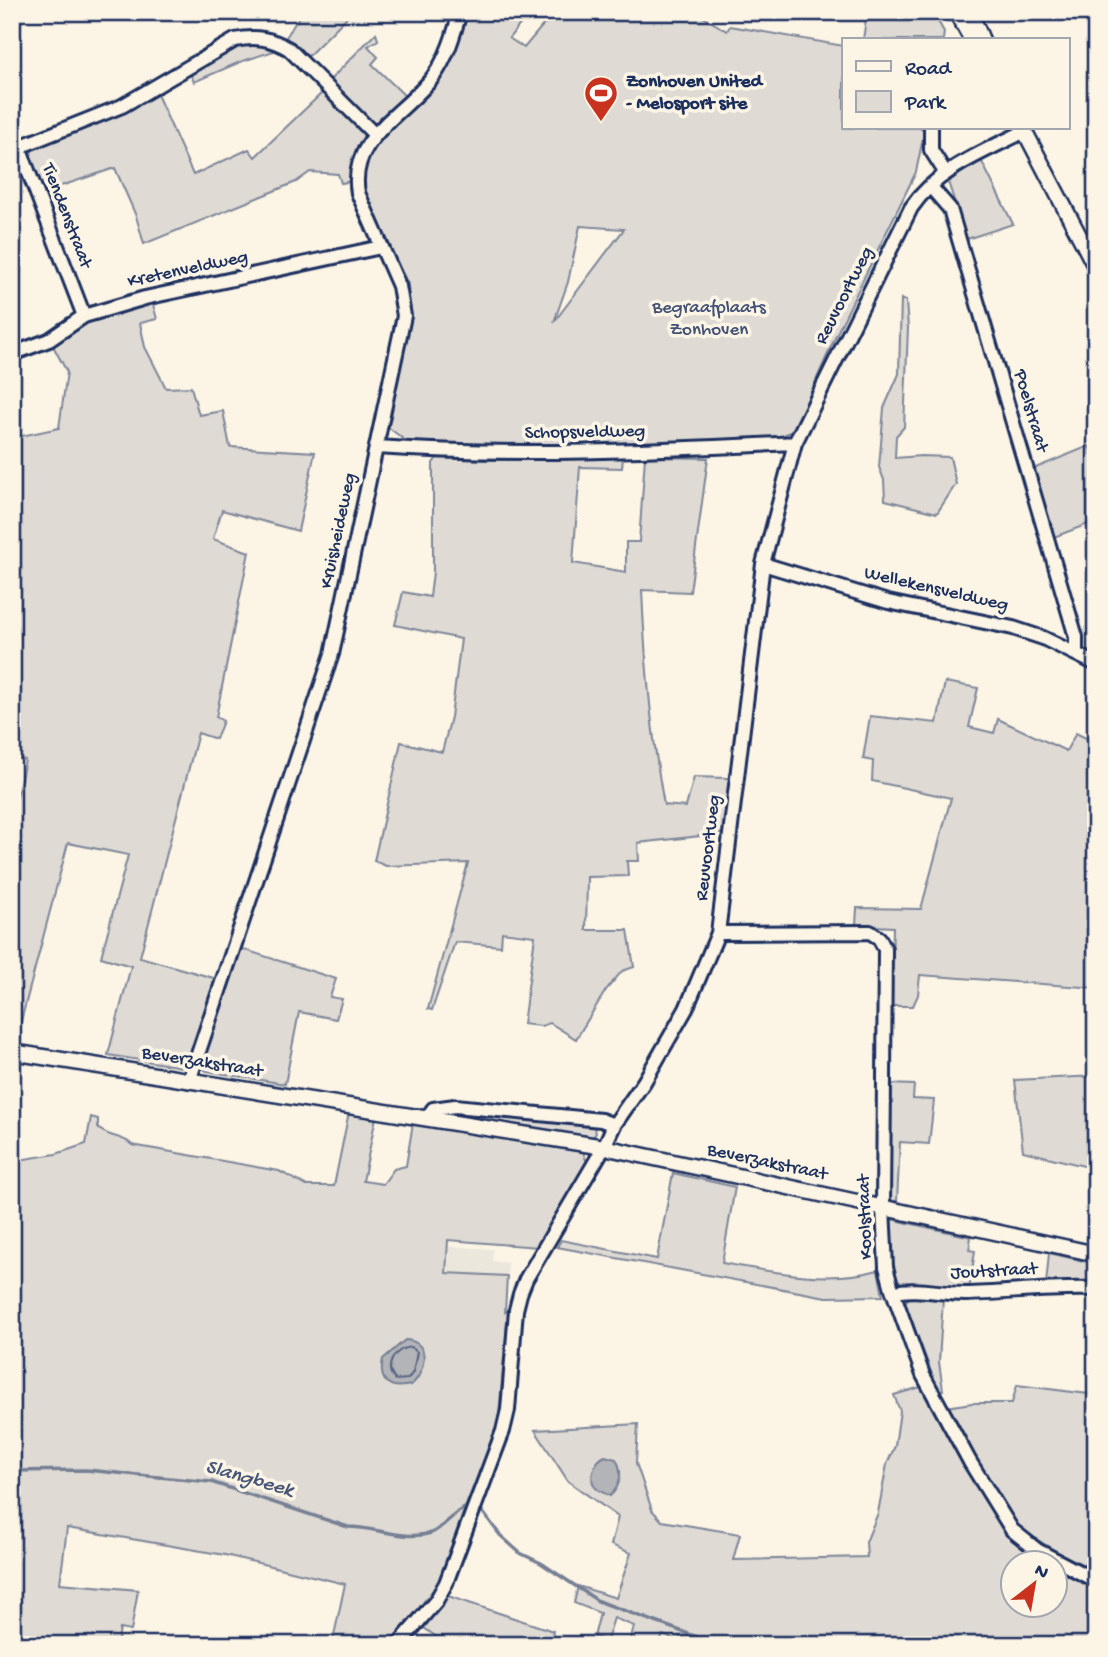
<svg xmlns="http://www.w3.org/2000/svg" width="1108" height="1657" font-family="'Gochi Hand',sans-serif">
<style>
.built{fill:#ece7dc}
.green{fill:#dfdbd4;stroke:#7d8599;stroke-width:2;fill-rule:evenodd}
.water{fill:#b2b4b8;stroke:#767f94;stroke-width:2}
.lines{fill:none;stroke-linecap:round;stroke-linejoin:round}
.shore{stroke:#576482;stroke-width:2}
.stream{stroke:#767f94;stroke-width:3.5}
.minor-casing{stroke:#1b2f5e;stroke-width:18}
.tertiary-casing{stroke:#1b2f5e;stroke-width:19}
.minor{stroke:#fcf5e5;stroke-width:12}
.tertiary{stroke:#fcf5e5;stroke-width:14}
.labels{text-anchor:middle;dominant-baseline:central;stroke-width:7;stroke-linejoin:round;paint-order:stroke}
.poi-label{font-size:19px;font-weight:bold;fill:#1b2f5e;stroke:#fcf5e5;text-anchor:start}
.street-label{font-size:19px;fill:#1b2f5e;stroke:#fcf5e5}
.park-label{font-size:19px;fill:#425176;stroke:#fcf5e5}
.water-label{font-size:21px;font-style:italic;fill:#485779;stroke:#fcf5e5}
</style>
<rect width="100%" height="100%" fill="#fcf5e5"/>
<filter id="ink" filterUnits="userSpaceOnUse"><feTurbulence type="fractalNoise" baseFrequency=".0143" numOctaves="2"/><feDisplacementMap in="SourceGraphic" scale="14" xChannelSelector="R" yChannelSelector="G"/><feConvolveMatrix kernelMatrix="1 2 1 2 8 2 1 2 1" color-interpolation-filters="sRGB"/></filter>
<g filter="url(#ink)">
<path class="built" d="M 447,1246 L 493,1249 L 492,1261 L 508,1263 L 507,1276 L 445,1273 Z"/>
<path class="green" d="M 302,12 L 352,12 L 305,59 L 285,39 Z
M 464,12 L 530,12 L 509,38 L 524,48 L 554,12 L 701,12 L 700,15 L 727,31 L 730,26 L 844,46 L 844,128 L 925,128 L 916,172 L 839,329 L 794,430 L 782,436 L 757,440 L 523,449 L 406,441 L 389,428 L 387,417 L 410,308 L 408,284 L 363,194 L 361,171 L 377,141 L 439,76 ZM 580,226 L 624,229 L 554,322 L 568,282 Z
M 867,12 L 889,12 L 916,17 L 924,12 L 933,12 L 944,32 L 943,40 L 863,40 Z
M 376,33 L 378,40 L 368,46 L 378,57 L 372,64 L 407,98 L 374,128 L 328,82 Z
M 245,41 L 280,49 L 240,62 L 194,82 L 190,73 Z
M 156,92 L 193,175 L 249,149 L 255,157 L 323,92 L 364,133 L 353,181 L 341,183 L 338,174 L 310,172 L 296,182 L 144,244 L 136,216 L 115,168 L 43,192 L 31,158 L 32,148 Z
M 981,160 L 1013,224 L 967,239 L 948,182 Z
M 901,299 L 906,301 L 908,328 L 904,427 L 896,436 L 895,458 L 921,456 L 950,457 L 956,484 L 937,513 L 885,500 L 884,480 L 879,467 L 884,408 L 899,374 Z
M 152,301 L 157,319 L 140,323 L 145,347 L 166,388 L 191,387 L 199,415 L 223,411 L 230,447 L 315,452 L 298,531 L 222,510 L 213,539 L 249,552 L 216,717 L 223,721 L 216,739 L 198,733 L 140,957 L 217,979 L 188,1065 L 182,1067 L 108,1055 L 131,966 L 101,957 L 128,855 L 68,843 L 16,1040 L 12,1040 L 12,819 L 25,760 L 12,757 L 12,438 L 59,428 L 67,372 L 52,344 L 88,320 Z
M 1089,446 L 1096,462 L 1096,521 L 1054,537 L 1033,469 Z
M 623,457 L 622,468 L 580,467 L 573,563 L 626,572 L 626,542 L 639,542 L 645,457 L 708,458 L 690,592 L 642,590 C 645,663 651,733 664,805 L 686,807 L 694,777 L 728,778 L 732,782 L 727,833 L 638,843 L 639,861 L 627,861 L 628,876 L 587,877 L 586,930 L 628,930 L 634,967 L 622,971 L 606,990 L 576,1039 L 550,1023 L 541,1026 L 523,1024 L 535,936 L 502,932 L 501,946 L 455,942 L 432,1010 L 428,1009 L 468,863 L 386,866 L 374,861 L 401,742 L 442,752 L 451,717 L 461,639 L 395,625 L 403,592 L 430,597 L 433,572 L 433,463 L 437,458 L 486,460 Z
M 945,682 L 978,688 L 969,727 L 994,733 L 998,719 L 1066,751 L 1076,733 L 1096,743 L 1087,768 L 1096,772 L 1096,988 L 920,975 L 918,995 L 913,1006 L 891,1006 L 893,927 L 856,925 L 857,908 L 921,909 L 951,798 L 872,781 L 873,761 L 863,759 L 870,716 L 937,723 Z
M 239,948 L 336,979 L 330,997 L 342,999 L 336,1019 L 299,1012 L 285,1084 L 207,1071 L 203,1069 L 206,1052 Z
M 1096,1076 L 1096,1169 L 1023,1151 L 1015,1080 Z
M 888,1084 L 914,1085 L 913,1099 L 934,1100 L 929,1144 L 900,1142 L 897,1201 L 887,1200 Z
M 455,1111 L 594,1125 L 596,1133 L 593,1137 L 451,1115 Z
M 349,1112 L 376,1117 L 363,1181 L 383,1184 L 394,1169 L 406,1166 L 413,1123 L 583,1152 L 588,1165 L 538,1247 L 448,1240 L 446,1273 L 507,1276 L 505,1312 L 508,1310 L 498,1426 L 464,1510 L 439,1582 L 390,1645 L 332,1645 L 345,1584 L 225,1555 L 67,1528 L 60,1583 L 138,1590 L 131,1631 L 120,1629 L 117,1645 L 12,1645 L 12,1161 L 56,1154 L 86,1144 L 91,1117 L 98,1119 L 98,1128 C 108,1138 123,1135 132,1145 L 279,1171 L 307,1186 L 334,1186 Z
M 673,1173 L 735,1187 L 722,1263 C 771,1272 830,1284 878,1270 L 883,1296 L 826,1297 L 557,1247 L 561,1240 L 657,1259 Z
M 886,1218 L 971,1237 L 969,1250 L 975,1251 L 969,1290 L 904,1285 L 892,1274 Z
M 1049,1253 L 1096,1264 L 1096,1286 L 1046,1285 Z
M 922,1294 L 943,1298 L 939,1362 L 943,1390 L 938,1390 L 905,1303 L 910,1296 Z
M 1017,1385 L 1096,1395 L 1096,1571 L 1053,1550 L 1016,1525 L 981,1473 L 946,1407 L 972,1403 L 1012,1403 Z
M 921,1387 L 1003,1529 L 1022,1548 L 1046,1562 L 1014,1562 L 1014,1604 L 1056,1604 L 1056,1567 L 1096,1588 L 1096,1645 L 693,1645 L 693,1643 L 680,1637 L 677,1641 L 663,1635 L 659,1645 L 629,1645 L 634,1626 L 614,1618 L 607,1640 L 594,1637 L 600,1613 L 574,1603 L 578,1586 L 616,1598 L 631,1553 L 611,1545 L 618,1517 L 568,1481 L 535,1430 L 638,1424 L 636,1463 L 652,1510 L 662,1521 L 740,1534 L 733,1560 L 867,1557 L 866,1542 L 878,1513 L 887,1464 L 895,1446 L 900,1411 L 894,1395 Z
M 448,1596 L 553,1631 L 551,1645 L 448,1645 L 424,1628 Z"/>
<path class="water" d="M 405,1340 C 433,1341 425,1374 411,1385 C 389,1390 378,1382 383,1359 Z
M 605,1456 L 616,1459 C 623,1471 621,1486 610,1496 C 606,1494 598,1491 595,1487 C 588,1477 595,1460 605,1456 Z"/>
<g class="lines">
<path class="shore" d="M 411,1347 L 417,1352 L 413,1372 L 408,1379 L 395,1380 C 383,1366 395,1348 411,1347 Z"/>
<path class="stream" d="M 12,1471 L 86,1470 L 211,1482 L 348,1527 C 375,1527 405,1541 431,1533 C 444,1528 453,1512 467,1507
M 482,1511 L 500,1535 L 520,1553 L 541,1563 L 598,1601 L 708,1641 L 725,1645"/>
<g class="minor-casing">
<path id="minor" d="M 931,128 L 931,150 L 945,172
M 12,129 L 84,316
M 19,147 L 122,106 L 235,40 C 255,36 271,38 289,49 L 375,135
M 930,186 L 950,209 L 1076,637 L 1076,654
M 12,354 L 49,340 L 84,316 L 145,298 L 381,247
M 377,447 C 517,457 655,450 795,443
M 763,564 L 888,602 L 1013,628 L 1043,638 L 1096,664
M 718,933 L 870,932 L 879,938 L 885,949 L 883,1208 L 886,1267 L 892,1289 L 923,1375 L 970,1462 L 1012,1530 L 1037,1550 L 1096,1581
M 189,1081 L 332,654 L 404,316 L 399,286 L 358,193 C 348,138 405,114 433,77 C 447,58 454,34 460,12
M 427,1118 L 433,1109 L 455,1106 L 601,1120 L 614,1125
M 894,1292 C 916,1287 941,1294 965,1294 C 1008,1293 1052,1287 1096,1289
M 398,1645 L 436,1601 L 446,1583 L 503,1431 L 508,1410 L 516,1310 L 520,1294 L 526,1279 L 604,1147 L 614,1125 L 644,1082 L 686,1009 L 718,933 L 763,564 L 795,443 L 911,208 C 937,169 984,152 1025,131"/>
</g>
<g class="tertiary-casing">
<path id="tertiary" d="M 956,12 L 972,40
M 970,12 L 982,40
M 1023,128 L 1096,268
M 12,1052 L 604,1147 L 1096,1254"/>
</g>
<use href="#minor" class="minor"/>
<use href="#tertiary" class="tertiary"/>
</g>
</g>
<defs>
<g id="stadium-pin" transform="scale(1.75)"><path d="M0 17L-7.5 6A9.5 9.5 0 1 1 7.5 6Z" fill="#c8321e" stroke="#fcf5e5"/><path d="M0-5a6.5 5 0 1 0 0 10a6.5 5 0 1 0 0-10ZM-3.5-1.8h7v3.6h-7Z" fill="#fff"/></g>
</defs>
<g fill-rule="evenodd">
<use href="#stadium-pin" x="601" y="93"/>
</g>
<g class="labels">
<g class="poi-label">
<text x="626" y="82">Zonhoven United<tspan x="626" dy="22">- Melosport site</tspan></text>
</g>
<g class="street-label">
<text transform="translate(66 216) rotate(69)">Tiendenstraat</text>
<text transform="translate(188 270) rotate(-12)">Kretenveldweg</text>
<text transform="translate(845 296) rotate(-63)">Reuvoortweg</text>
<text transform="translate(1030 411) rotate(74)">Poelstraat</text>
<text transform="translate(585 433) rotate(-1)">Schopsveldweg</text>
<text transform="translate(339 531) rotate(-78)">Kruisheideweg</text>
<text transform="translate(936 590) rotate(13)">Wellekensveldweg</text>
<text transform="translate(709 848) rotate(-83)">Reuvoortweg</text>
<text transform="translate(202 1063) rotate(9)">Beverzakstraat</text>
<text transform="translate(767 1163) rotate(12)">Beverzakstraat</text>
<text transform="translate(866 1217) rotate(-92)">Koolstraat</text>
<text transform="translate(994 1272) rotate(-3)">Joutstraat</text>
</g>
<g class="park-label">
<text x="709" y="308">Begraafplaats<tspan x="709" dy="22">Zonhoven</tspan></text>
</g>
<g class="water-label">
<text transform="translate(249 1480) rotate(16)">Slangbeek</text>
</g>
</g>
<rect width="1108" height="1657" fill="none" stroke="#fcf5e5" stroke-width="42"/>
<rect x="21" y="21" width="1066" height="1615" fill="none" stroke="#1b2f5e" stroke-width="2.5" filter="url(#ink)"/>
<rect x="842" y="38" width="228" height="91" fill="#fcf5e5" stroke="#a2a6af" stroke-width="2"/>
<rect x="856" y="61" width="35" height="10" fill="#fcf5e5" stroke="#a2a6af" stroke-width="2"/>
<text x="905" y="74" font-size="21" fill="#1b2f5e">Road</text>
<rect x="856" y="91" width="35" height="21" fill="#dfdbd4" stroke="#a2a6af" stroke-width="2"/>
<text x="905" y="108" font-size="21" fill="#1b2f5e">Park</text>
<g transform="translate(1034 1584) rotate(31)"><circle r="33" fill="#fcf5e5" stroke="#a2a6af" stroke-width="2"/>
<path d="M0-5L12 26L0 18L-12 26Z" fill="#c8321e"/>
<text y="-10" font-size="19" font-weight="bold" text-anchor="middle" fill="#1b2f5e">N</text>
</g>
</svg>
